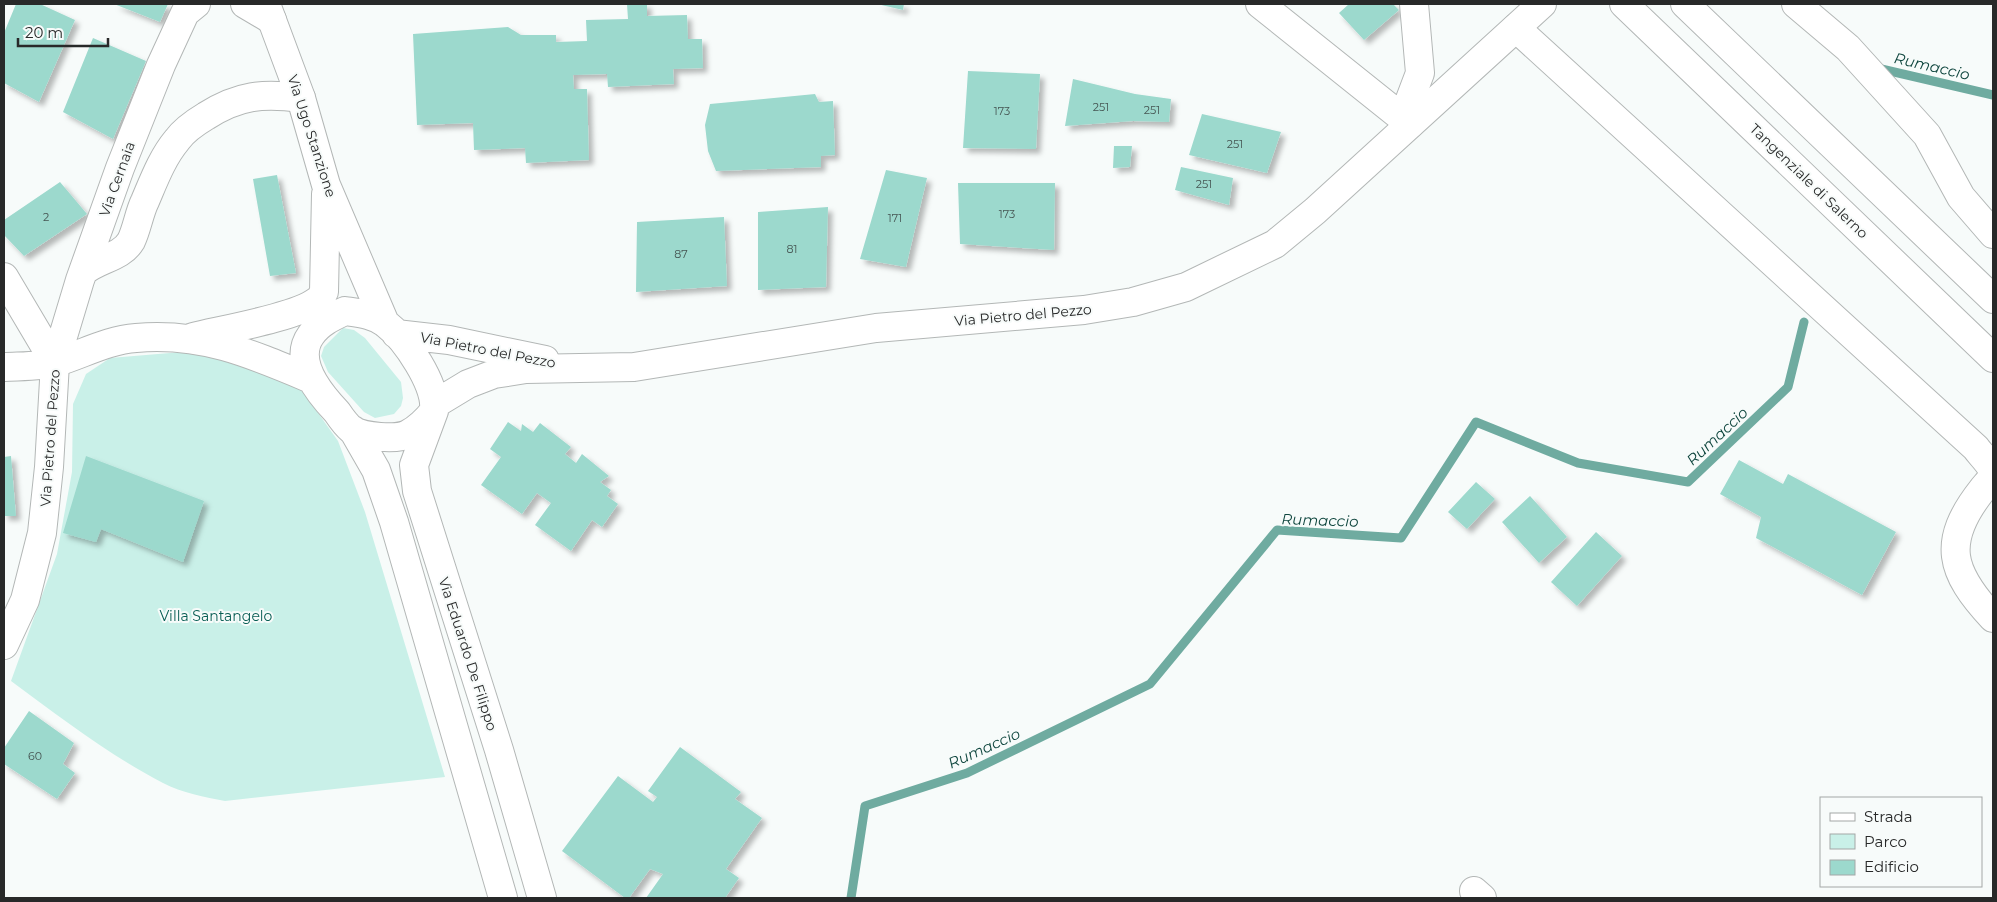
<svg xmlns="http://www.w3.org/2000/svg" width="1997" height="902" font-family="Montserrat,sans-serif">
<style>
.green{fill:#c9f0e8}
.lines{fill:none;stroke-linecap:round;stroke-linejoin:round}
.stream{stroke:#6faba0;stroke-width:9}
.building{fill:#9cd9cd;filter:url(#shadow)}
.street-casing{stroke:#b3b7b6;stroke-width:30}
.secondary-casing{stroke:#b3b7b6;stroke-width:30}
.highway-casing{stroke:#b3b7b6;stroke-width:30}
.street{stroke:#fff;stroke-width:28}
.secondary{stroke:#fff;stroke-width:28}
.highway{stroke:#fff;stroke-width:28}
.labels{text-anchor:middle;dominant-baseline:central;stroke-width:4;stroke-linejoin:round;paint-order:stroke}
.number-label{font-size:11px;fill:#455552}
.street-label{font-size:14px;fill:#282929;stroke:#f7fbfa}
.park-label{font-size:14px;fill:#085e54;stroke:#f7fbfa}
.water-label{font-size:15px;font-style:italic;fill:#0f463e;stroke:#f7fbfa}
</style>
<defs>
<filter id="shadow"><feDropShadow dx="4.5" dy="4.5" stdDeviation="2.5" flood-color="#0004"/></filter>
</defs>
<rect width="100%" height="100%" fill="#f7fbfa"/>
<path class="green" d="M 343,328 L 354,330 L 365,338 L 401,382 L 403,398 L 401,406 L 394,414 L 375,418 L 364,412 L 328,372 L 321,356 L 324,347 Z
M 194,351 L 299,386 L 338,441 L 365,512 L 445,777 L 225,801 C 205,797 182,793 163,783 C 109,755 60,717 11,681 L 57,554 L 72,472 L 73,404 L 86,374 L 110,358 Z"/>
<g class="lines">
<path class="stream" d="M 1877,68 L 1993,95
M 851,898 L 865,806 L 967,773 L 1150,684 L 1277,530 L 1401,538 L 1476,422 L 1578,463 L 1688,482 L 1788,387 L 1804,322"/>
</g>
<path class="building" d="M 16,4 L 40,4 L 75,20 L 39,102 L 4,83 L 4,33 Z
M 114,4 L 168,4 L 160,22 Z
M 627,4 L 647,4 L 647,16 L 687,15 L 688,39 L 702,39 L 703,68 L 673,69 L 674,84 L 608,87 L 607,74 L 573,75 L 574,89 L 587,89 L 589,160 L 526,163 L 525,148 L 474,150 L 473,123 L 417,125 L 413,34 L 508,27 L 521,35 L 556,35 L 556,42 L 587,41 L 586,20 L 628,19 Z
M 877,4 L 904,4 L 903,10 Z
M 1349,4 L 1393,4 L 1399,10 L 1364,40 L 1339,13 Z
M 93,38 L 146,61 L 113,139 L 63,112 Z
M 968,71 L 1040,74 L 1036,149 L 963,148 Z
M 1073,79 L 1135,94 L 1171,99 L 1169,122 L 1133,121 L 1065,126 Z
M 815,94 L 819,102 L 833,101 L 835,155 L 821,156 L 821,167 L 716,171 L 708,151 L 705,125 L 710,104 Z
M 1202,114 L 1281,132 L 1267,173 L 1189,155 Z
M 1114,146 L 1132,146 L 1130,167 L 1113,168 Z
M 1181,167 L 1233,178 L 1229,205 L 1175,190 Z
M 886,170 L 927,178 L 906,267 L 860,259 Z
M 277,175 L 296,273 L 270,276 L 253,179 Z
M 60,182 L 87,214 L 24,256 L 4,235 L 4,220 Z
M 958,183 L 1055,183 L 1054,250 L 960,244 Z
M 828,207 L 826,287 L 758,290 L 758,212 Z
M 724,217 L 727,286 L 636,292 L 637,222 Z
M 508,422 L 521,431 L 522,424 L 533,432 L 540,423 L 571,447 L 565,454 L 576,463 L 582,454 L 609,476 L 600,482 L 611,490 L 607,496 L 618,504 L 602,527 L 592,520 L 571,551 L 535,525 L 551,503 L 537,493 L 522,514 L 481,485 L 501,457 L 490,449 Z
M 11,456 L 16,516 L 4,516 L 4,457 Z
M 86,456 L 204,501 L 183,562 L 101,529 L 96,542 L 63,533 Z
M 1739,460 L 1783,484 L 1788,474 L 1896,532 L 1862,595 L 1756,538 L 1761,517 L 1720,494 Z
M 1476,482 L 1495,499 L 1467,529 L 1448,512 Z
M 1530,496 L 1567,537 L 1539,563 L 1502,522 Z
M 1596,532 L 1622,556 L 1577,606 L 1551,582 Z
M 29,711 L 74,743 L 63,764 L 75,773 L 57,799 L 4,764 L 4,748 Z
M 680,747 L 741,792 L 735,799 L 762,818 L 726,869 L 739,878 L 725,898 L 646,898 L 663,874 L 650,869 L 629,898 L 625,898 L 562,851 L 618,776 L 653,802 L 657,797 L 648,791 Z"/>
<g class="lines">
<g class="street-casing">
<path id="street" d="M 245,4 L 272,20
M 1260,4 L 1410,124
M 1516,28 L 1976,448 C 1980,454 1990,463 1992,470 C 1994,479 1986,484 1982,490 C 1941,542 1950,572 1993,618
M 1403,118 L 1420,73 L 1414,4
M 83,272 C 97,259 121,258 131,241 C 137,229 139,213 145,201 C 154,180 162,158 177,140 C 184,130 196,122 206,116 C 239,95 263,93 301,98
M 4,277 L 55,363
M 4,645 L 25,600 L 42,533 L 49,467 L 55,363 L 80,280 L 120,168 L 161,65 L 185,13 L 196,4
M 1474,891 L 1482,898"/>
</g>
<g class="secondary-casing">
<path id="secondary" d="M 266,4 L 301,98 L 326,185 L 385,323
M 1796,4 L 1848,48 L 1927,135 L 1961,197 L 1993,234
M 345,311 C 359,313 373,314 385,323 C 406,339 437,385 434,411 C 426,421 419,428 408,434 C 397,440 363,437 352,430 C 346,425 341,418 337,412 C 320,394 292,361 311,335 C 319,323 332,317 345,311 Z
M 396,334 L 449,340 L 545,360
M 193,337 C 221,330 297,317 317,301 C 321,299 322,295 324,292 L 326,194
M 4,367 C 20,366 41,367 57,362 C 83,354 108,340 136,338 C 202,332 252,354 311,379
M 435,404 L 468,384 L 494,374 L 526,369 L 634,367 L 876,328 L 1084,310 L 1133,302 L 1186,287 L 1275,244 L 1315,211 L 1542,4
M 434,411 L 414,465 L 417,491 L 499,750 L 542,898
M 353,430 L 376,470 L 394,522 L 503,898"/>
</g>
<g class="highway-casing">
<path id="highway" d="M 1624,4 L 1993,358
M 1685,4 L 1993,299"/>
</g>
<use href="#street" class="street"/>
<use href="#secondary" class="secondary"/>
<use href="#highway" class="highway"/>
</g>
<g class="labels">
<g class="number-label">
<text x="1101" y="107">251</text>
<text x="1152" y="110">251</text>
<text x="1002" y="111">173</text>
<text x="1235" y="144">251</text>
<text x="1204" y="184">251</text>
<text x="1007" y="214">173</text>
<text x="46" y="217">2</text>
<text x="895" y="218">171</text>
<text x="792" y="249">81</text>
<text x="681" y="254">87</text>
<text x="35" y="756">60</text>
</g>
<g class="street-label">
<text transform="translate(312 136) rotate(72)">Via Ugo Stanzione</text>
<text transform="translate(117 179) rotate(-70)">Via Cernaia</text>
<text transform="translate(1809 181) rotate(44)">Tangenziale di Salerno</text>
<text transform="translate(1023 315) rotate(-5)">Via Pietro del Pezzo</text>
<text transform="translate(488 350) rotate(11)">Via Pietro del Pezzo</text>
<text transform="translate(50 438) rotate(-86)">Via Pietro del Pezzo</text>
<text transform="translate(468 654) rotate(72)">Via Eduardo De Filippo</text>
</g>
<g class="park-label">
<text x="216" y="616">Villa Santangelo</text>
</g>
<g class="water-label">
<text transform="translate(1932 66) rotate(13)">Rumaccio</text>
<text transform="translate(1717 436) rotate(-43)">Rumaccio</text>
<text transform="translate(1320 520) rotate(2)">Rumaccio</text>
<text transform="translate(984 748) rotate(-24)">Rumaccio</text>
</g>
</g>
<rect width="1997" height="902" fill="none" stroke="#282929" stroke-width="10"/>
<rect x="1820" y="797" width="162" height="90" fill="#f7fbfa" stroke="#a4a7a6"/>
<rect x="1830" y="813" width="25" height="8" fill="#ffffff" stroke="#a4a7a6"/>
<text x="1864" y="822" font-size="15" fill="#282929">Strada</text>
<rect x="1830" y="834" width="25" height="15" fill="#c9f0e8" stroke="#a4a7a6"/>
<text x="1864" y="847" font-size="15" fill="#282929">Parco</text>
<rect x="1830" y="860" width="25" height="15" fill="#9cd9cd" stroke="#a4a7a6"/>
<text x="1864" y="872" font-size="15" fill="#282929">Edificio</text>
<path d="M18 38v8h90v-8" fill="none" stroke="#282929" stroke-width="2.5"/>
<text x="25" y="38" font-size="15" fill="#282929" stroke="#f7fbfa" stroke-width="4" paint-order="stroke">20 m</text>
</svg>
